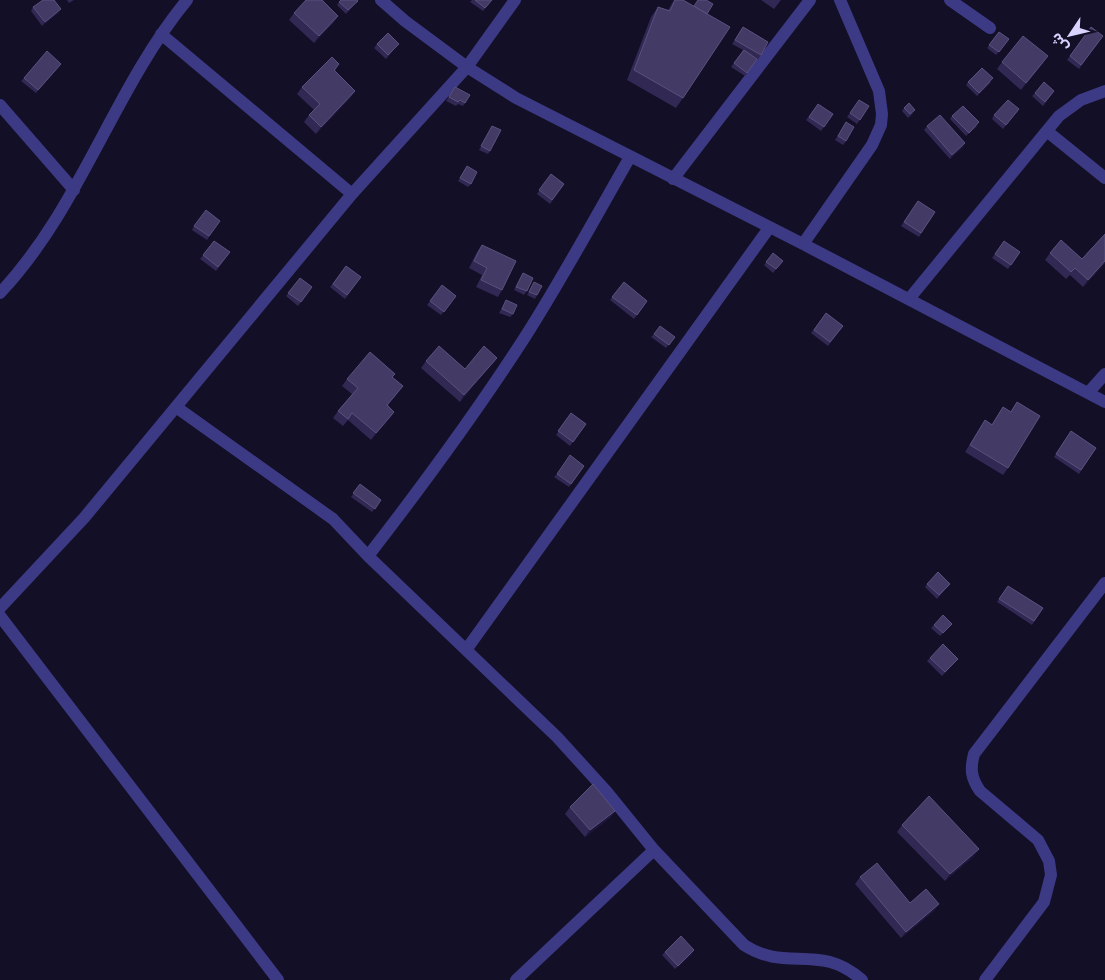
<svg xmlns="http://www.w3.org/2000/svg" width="1105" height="980" font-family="Manrope,'Noto Sans Arabic',sans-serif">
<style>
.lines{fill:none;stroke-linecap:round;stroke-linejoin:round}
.minor{stroke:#3d3a85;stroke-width:12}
.wall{fill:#312854}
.shaded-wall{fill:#1d163a}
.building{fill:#433a66;stroke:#5a527e}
</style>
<rect width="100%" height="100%" fill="#130f26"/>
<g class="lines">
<path class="minor" d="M 381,0 L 405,21 L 467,67 L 516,98 L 803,244 L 1105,402
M 950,0 L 990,28
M 161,34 L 352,194
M 0,105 L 74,190
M 1048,132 L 1105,178
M 673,179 L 810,0
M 803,244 L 872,145 L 881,125 L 882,114 L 879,91 L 840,0
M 0,293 C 81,207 113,90 187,0
M 909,299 L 1059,116 L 1081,100 L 1105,91
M 1088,393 L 1105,374
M 176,407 L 333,519 L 368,556 L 557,737 L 607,792 L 654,850 L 744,945 C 787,973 819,942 862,980
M 368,556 C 423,485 476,413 525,337 C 562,279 595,218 630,157
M 0,608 L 84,518 L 352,194 L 467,67 L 515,0
M 0,616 L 278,980
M 466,650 L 769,228
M 516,980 L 654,850
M 985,980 L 1044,902 L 1051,875 L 1049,861 L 1038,840 L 980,791 C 971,778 970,769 974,754 L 1105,583"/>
</g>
<path class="wall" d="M 67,0 L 74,0 L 69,3 Z
M 472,0 L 492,0 L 483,11 L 470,2 Z
M 674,0 L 683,0 L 707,14 L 683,98 L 676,108 L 627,80 L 651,17 L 658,7 L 668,10 Z
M 761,0 L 781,0 L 774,9 Z
M 339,2 L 355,4 L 346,14 L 337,5 Z
M 33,7 L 58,13 L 42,26 L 31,11 Z
M 294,13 L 338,16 L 333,23 L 314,43 L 289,20 Z
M 743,27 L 761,55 L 758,59 L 752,55 L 757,59 L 745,76 L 731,67 L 743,50 L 732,44 Z
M 1091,27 L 1103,36 L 1079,69 L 1067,60 Z
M 999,32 L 1009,39 L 996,55 L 987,48 Z
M 377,44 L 396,47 L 386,59 L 374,48 Z
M 1002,62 L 1043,63 L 1021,90 L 997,69 Z
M 339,64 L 335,71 L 355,91 L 350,98 L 316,134 L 304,122 L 309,115 L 314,110 L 297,94 L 302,87 Z
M 58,67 L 36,93 L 21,81 L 24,78 Z
M 968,82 L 991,82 L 977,96 L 966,85 Z
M 455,87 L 465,103 L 463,106 L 458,104 L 456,106 L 446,101 Z
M 1054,91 L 1043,106 L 1032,96 L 1035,93 Z
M 859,100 L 869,106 L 857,124 L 847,117 Z
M 818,104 L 833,114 L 821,131 L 806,120 Z
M 904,108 L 913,113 L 908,118 L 902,111 Z
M 1019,109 L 1003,129 L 992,119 L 994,115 Z
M 952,116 L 977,126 L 966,136 L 950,119 Z
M 846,122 L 846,141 L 843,145 L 835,140 Z
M 492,126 L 490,151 L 488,154 L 479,150 Z
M 927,126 L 963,147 L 950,159 L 924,130 Z
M 467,166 L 471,184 L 468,187 L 458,181 Z
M 551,174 L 564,184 L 550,204 L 537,194 Z
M 918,201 L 935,212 L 919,237 L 901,226 Z
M 220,221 L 207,240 L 192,230 L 194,226 Z
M 1105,234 L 1105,263 L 1083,287 L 1070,275 L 1066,279 L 1045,260 L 1050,253 L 1082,259 Z
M 214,241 L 230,252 L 216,271 L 200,259 Z
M 1004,241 L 1020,252 L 1008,269 L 992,258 Z
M 482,245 L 502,290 L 498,297 L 476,287 L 482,275 L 469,268 L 477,252 Z
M 773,253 L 783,261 L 773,273 L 764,265 Z
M 346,266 L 361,277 L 345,299 L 330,287 Z
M 523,273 L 527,291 L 524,295 L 514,290 Z
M 300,278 L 312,287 L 298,306 L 286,296 Z
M 534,282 L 537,295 L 535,299 L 527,295 Z
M 624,282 L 647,301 L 634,319 L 610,300 Z
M 442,285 L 456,296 L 441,315 L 427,305 Z
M 506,300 L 513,314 L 510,317 L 499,313 Z
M 826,313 L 843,326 L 828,346 L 811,333 Z
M 654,334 L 675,337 L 666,348 L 651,337 Z
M 497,358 L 492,364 L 460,402 L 421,368 L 426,361 L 465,369 Z
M 393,377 L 398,393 L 388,405 L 394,412 L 390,418 L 371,440 L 348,420 L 343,426 L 333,418 L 338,411 L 352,394 L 342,386 L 347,379 Z
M 1017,402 L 1008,468 L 1003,475 L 965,452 L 985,420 L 992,424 L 1003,407 L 1010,412 Z
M 571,413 L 586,424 L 570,446 L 556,435 Z
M 1071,431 L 1096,448 L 1079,474 L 1054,457 Z
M 584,466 L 569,487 L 554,477 L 557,474 Z
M 360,484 L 381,500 L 372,512 L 351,497 Z
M 927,584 L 950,584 L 937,599 L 925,587 Z
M 1008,586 L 1043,608 L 1032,625 L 997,602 Z
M 952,624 L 940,636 L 931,628 L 934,625 Z
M 930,658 L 958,659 L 942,676 L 927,661 Z
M 570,807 L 615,811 L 610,818 L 585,837 L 565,814 Z
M 902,825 L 974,856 L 945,881 L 897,832 Z
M 860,877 L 910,903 L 934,911 L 901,938 L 855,884 Z
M 665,952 L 692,954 L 675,969 L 662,955 Z"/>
<path class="shaded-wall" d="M 61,9 L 58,13 L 42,26 L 45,22 Z
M 338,16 L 333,23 L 314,43 L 319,36 Z
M 1048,56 L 1043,63 L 1021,90 L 1026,83 Z
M 355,91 L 350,98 L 316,134 L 321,127 Z
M 965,143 L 963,147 L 950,159 L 952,155 Z
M 1105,261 L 1105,263 L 1083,287 L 1088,280 Z
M 497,358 L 492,364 L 460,402 L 464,395 Z
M 403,386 L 398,393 L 382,412 L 387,405 Z
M 394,412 L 390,418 L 371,440 L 376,433 Z
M 615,811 L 610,818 L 585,837 L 590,830 Z
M 979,849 L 974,856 L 945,881 L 950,874 Z
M 939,904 L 934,911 L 901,938 L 906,932 Z
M 694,950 L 692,954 L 675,969 Z"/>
<path class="building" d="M 43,0 L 54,0 L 61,9 L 45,22 L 33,7 Z
M 306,0 L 322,0 L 338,16 L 319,36 L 294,13 Z
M 341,0 L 357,0 L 358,1 L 348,10 L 339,2 Z
M 475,0 L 492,0 L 485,8 Z
M 675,0 L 683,0 L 730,27 L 683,98 L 634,70 L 658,7 L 670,11 Z
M 698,0 L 706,0 L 713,4 L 707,14 L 694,6 Z
M 743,27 L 768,42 L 761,55 L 735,40 Z
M 1091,27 L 1103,36 L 1081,65 L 1070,56 Z
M 999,32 L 1009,39 L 999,52 L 989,45 Z
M 388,33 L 399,44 L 388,55 L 377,44 Z
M 1023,36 L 1048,56 L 1026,83 L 1002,62 Z
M 744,50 L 757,59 L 747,73 L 734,63 Z
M 47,51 L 61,64 L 38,90 L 24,78 Z
M 332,57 L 339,64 L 334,70 L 355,91 L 321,127 L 309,115 L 320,104 L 302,87 Z
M 982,68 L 993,78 L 979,93 L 968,82 Z
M 1044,82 L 1054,91 L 1045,102 L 1035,93 Z
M 455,87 L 470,95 L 465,103 L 460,100 L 458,102 L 449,97 Z
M 859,100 L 869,106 L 860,120 L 850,113 Z
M 1008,100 L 1019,109 L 1006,125 L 994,115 Z
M 909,103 L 915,110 L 910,114 L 904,108 Z
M 818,104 L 833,114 L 824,127 L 809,117 Z
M 963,106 L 979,122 L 969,133 L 952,116 Z
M 940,115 L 965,143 L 952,155 L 927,126 Z
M 846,122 L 854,127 L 846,141 L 838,136 Z
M 492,126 L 501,130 L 490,151 L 481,146 Z
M 467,166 L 477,172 L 471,184 L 460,178 Z
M 551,174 L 564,184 L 552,200 L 539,190 Z
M 918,201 L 935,212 L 921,233 L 904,222 Z
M 206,210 L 220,221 L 209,236 L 194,226 Z
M 1105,234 L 1105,261 L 1088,280 L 1075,268 L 1071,272 L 1050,253 L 1061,240 L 1082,259 Z
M 214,241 L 230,252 L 218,267 L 203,255 Z
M 1004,241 L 1020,252 L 1011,265 L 995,254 Z
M 482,245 L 516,261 L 502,290 L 481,280 L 487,268 L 474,261 Z
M 773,253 L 783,261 L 776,269 L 766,262 Z
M 346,266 L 361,277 L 347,295 L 333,284 Z
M 523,273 L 533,278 L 527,291 L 516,287 Z
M 300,278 L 312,287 L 301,302 L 288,293 Z
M 534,282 L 542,286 L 537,295 L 529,292 Z
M 624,282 L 647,301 L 637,315 L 612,297 Z
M 442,285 L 456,296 L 444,312 L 430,301 Z
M 506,300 L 517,305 L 513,314 L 502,309 Z
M 826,313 L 843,326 L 830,342 L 814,330 Z
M 660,326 L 675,337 L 669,345 L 654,334 Z
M 439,346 L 465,369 L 484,346 L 497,358 L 464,395 L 426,361 Z
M 370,352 L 395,374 L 392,377 L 403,386 L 387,405 L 394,412 L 376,433 L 352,413 L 348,419 L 338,411 L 358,388 L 347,379 Z
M 1017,402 L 1040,416 L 1008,468 L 970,445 L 985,420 L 992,425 L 1003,407 L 1011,412 Z
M 571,413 L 586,424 L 573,442 L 558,431 Z
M 1071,431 L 1096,448 L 1081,470 L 1056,454 Z
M 570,455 L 584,466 L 571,484 L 557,474 Z
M 360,484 L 381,500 L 375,509 L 353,493 Z
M 938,572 L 950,584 L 939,595 L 927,584 Z
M 1008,586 L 1043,608 L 1034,621 L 999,599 Z
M 943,615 L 952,624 L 943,633 L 934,625 Z
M 943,644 L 958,659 L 945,672 L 930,658 Z
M 593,784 L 615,811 L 590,830 L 570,807 Z
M 929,796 L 979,849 L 950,874 L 902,825 Z
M 877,863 L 910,903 L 926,889 L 939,904 L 906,932 L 860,877 Z
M 681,936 L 694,950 L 678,966 L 665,952 Z"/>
<g transform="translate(1070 35) rotate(235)" stroke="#130f26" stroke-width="4" paint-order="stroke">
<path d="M0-4L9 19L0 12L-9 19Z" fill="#d9d4ff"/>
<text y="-8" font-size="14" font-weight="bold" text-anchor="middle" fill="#d9d4ff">ش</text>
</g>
</svg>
